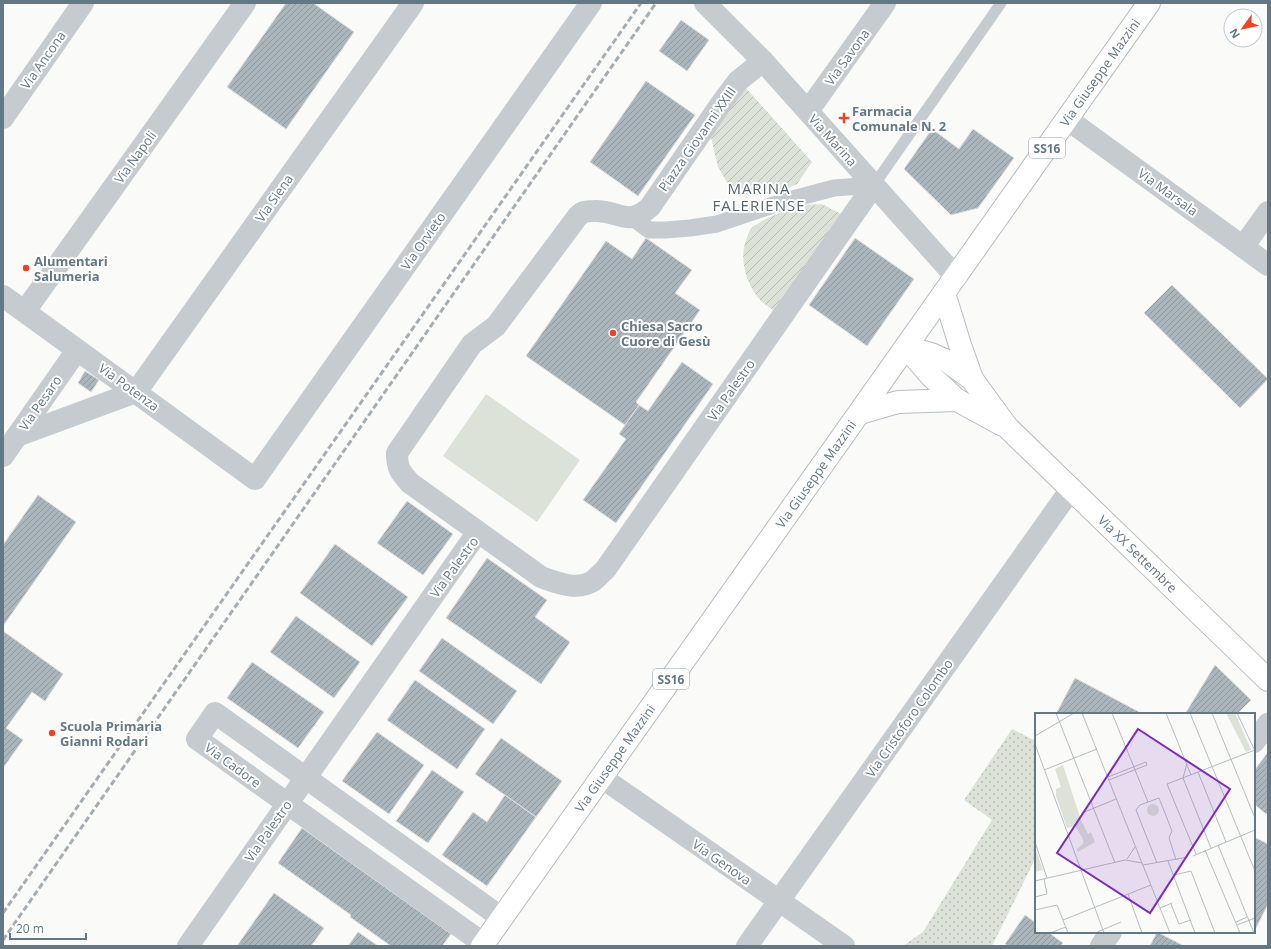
<svg xmlns="http://www.w3.org/2000/svg" width="1271" height="949" font-family="'Open Sans',sans-serif">
<style>
.grass{fill:url(#grass-dots)}
.garden{fill:url(#garden-furrows)}
.pitch{fill:#dce2d8}
.building{fill:url(#building-hatch);stroke:#dcdcda}
.lines{fill:none;stroke-linecap:round;stroke-linejoin:round}
.secondary-casing{stroke:#b7bec3;stroke-width:24}
.primary-casing{stroke:#b8bec2;stroke-width:24}
.service{stroke:#c5cbce;stroke-width:11}
.pedestrian{stroke:#c5cbce;stroke-width:17}
.minor{stroke:#c5cbce;stroke-width:22}
.tertiary{stroke:#c5cbce;stroke-width:22}
.secondary{stroke:#fff;stroke-width:22}
.primary{stroke:#fff;stroke-width:22}
.rail{stroke:#a6aeb3;stroke-width:3;stroke-dasharray:6 3;stroke-linecap:butt}
.poi-dot{fill:#ee4423;stroke:#fff;stroke-width:1.5}
.labels{text-anchor:middle;dominant-baseline:central;stroke-width:4;stroke-linejoin:round;paint-order:stroke}
.shield{fill:#fff;stroke:#92a0aa;stroke-width:1}
.shield-label{font-size:12px;font-weight:bold;fill:#637885}
.street-label{font-size:13px;fill:#637885;stroke:#fff}
.poi-label{font-size:13px;font-weight:bold;fill:#637885;stroke:#fff;text-anchor:start}
.quarter-label{font-size:15px;letter-spacing:1px;fill:#56666f;stroke:#fff}
.inset-road{fill:none;stroke:#b5bec3;stroke-width:1}
.view{fill:#7b2cbf;fill-opacity:0.15;stroke:#7b2cbf;stroke-width:2}
.inset-edge{fill:none;stroke:#637885;stroke-width:2}
</style>
<defs>
<pattern id="grass-dots" width="8" height="8" patternUnits="userSpaceOnUse"><rect width="8" height="8" fill="#dce2d8"/><path d="M2 2h.1M6 6h.1" fill="none" stroke="#b6bcb5" stroke-width="1.8" stroke-linecap="round"/></pattern>
<pattern id="garden-furrows" width="10" height="10" patternUnits="userSpaceOnUse"><rect width="10" height="10" fill="#dce2d8"/><path d="M-1 1l2-2M0 10L10 0M9 11l2-2" fill="none" stroke="#b6bcb5"/></pattern>
<pattern id="building-hatch" width="6" height="6" patternUnits="userSpaceOnUse"><rect width="6" height="6" fill="#abb6bc"/><path d="M-1 1l2-2M0 6l6-6M5 7l2-2" fill="none" stroke="#8f999e"/></pattern>
</defs>
<rect width="100%" height="100%" fill="#fafaf8"/>
<path class="grass" d="M 1012,729 L 1036,741 L 1036,857 L 992,946 L 903,946 L 923,932 L 992,820 L 964,800 Z"/>
<path class="garden" d="M 744,86 L 812,162 L 797,184 L 777,193 L 749,196 L 728,184 L 718,167 L 710,133 Z
M 822,204 L 841,214 L 773,310 C 769,307 764,304 761,301 C 746,285 738,257 747,238 C 748,234 750,229 753,227 C 764,218 792,207 807,205 C 812,204 817,205 822,204 Z"/>
<path class="pitch" d="M 486,394 L 580,460 L 537,522 L 443,456 Z"/>
<path class="building" d="M 286,3 L 313,3 L 354,32 L 286,129 L 227,87 Z
M 681,20 L 709,40 L 687,71 L 659,51 Z
M 646,81 L 695,115 L 638,196 L 590,162 Z
M 932,129 L 959,149 L 973,129 L 1014,158 L 978,208 L 951,215 L 904,169 Z
M 646,238 L 692,270 L 675,293 L 700,310 L 636,402 L 639,405 L 625,425 L 526,356 L 606,241 L 632,259 Z
M 855,238 L 914,279 L 867,346 L 809,305 Z
M 1172,285 L 1268,379 L 1240,408 L 1144,313 Z
M 682,362 L 713,384 L 616,523 L 583,500 L 626,439 L 619,434 L 639,405 L 648,411 Z
M 85,371 L 99,380 L 91,392 L 78,383 Z
M 38,495 L 76,522 L 3,626 L 3,545 Z
M 407,501 L 453,534 L 423,575 L 377,543 Z
M 335,544 L 408,597 L 372,646 L 300,593 Z
M 487,558 L 547,600 L 535,617 L 570,642 L 541,684 L 446,618 Z
M 296,616 L 360,662 L 334,698 L 270,652 Z
M 3,631 L 63,674 L 45,701 L 32,692 L 6,728 L 23,740 L 3,768 Z
M 442,638 L 517,691 L 493,724 L 419,671 Z
M 252,662 L 324,712 L 298,748 L 227,698 Z
M 1215,665 L 1251,700 L 1237,714 L 1185,714 Z
M 1075,678 L 1143,714 L 1056,714 Z
M 415,680 L 485,729 L 457,769 L 387,720 Z
M 377,732 L 424,765 L 389,814 L 342,781 Z
M 501,738 L 562,781 L 536,817 L 475,774 Z
M 1268,752 L 1268,812 L 1266,814 L 1254,804 L 1254,771 Z
M 432,770 L 464,792 L 428,843 L 396,821 Z
M 505,795 L 536,817 L 487,886 L 442,855 L 473,812 L 487,822 Z
M 302,828 L 451,934 L 442,946 L 391,946 L 350,917 L 351,915 L 278,863 Z
M 1254,837 L 1268,844 L 1268,904 L 1255,930 Z
M 274,893 L 324,928 L 311,946 L 237,946 Z
M 1025,915 L 1036,923 L 1036,932 L 1048,932 L 1063,943 L 1061,946 L 1008,946 L 1005,944 Z
M 358,932 L 378,946 L 348,946 Z
M 1157,932 L 1184,946 L 1150,946 Z"/>
<g class="lines">
<g class="secondary-casing">
<g id="secondary">
<path id="s1" d="M 944,293 L 960,345 L 972,379 L 1007,427 L 1268,680"/>
<path d="M 906,347 L 931,354 L 947,361 L 972,379"/>
<path d="M 906,347 L 931,376 L 957,400"/>
<path d="M 860,413 L 898,402 L 957,400 L 1001,424"/>
</g>
</g>
<g class="primary-casing">
<g id="primary">
<path id="s2" d="M 482,946 L 1149,3"/>
</g>
</g>
<path class="service" d="M 874,185 L 1001,3"/>
<path class="pedestrian" d="M 633,218 L 649,230 L 666,230 L 690,228 L 717,224 L 785,201 L 834,188 L 874,185"/>
<path class="minor" d="M 763,61 L 738,81 L 723,101 L 650,207 C 627,228 619,210 594,211 C 591,211 587,211 584,212 C 581,213 577,217 575,220 L 496,326 L 472,344 L 397,453 C 397,468 400,472 410,483 L 541,577 C 558,583 577,591 593,581 C 597,578 601,573 605,570 L 874,185
M 808,111 L 885,3
M 3,118 L 83,3
M 1067,119 L 1268,265
M 1243,247 L 1268,212
M 3,296 L 255,479 L 591,3
M 25,311 L 245,3
M 17,436 L 77,350
M 1254,742 L 1268,724
M 601,777 L 844,946
M 484,944 L 197,739 L 215,713 L 502,918
M 188,946 L 477,533
M 747,946 L 1071,489
M 1101,946 L 1111,932"/>
<path class="tertiary" d="M 705,3 L 763,61 L 956,277
M 3,456 L 17,436 L 136,392 L 413,3"/>
<use href="#secondary" class="secondary"/>
<use href="#primary" class="primary"/>
<path class="rail" d="M 3,913 L 641,3
M 3,940 L 656,3"/>
</g>
<g class="poi-dot">
<path d="M842 112h4v4h4v4h-4v4h-4v-4h-4v-4h4z"/>
<circle cx="26" cy="268" r="4"/>
<circle cx="613" cy="333" r="4"/>
<circle cx="52" cy="733" r="4"/>
</g>
<g class="labels">
<g class="shield">
<rect x="1029" y="138" width="36" height="20" rx="3"/>
<rect x="653" y="669" width="36" height="20" rx="3"/>
</g>
<g class="shield-label">
<text x="1047" y="148">SS16</text>
<text x="671" y="679">SS16</text>
</g>
<g class="street-label">
<text transform="translate(847 57) rotate(-54)">Via Savona</text>
<text transform="translate(43 60) rotate(-55)">Via Ancona</text>
<text stroke="none"><textPath href="#s2" startOffset="1070">Via Giuseppe Mazzini</textPath></text>
<text transform="translate(697 139) rotate(-55)">Piazza Giovanni XXIII</text>
<text transform="translate(833 140) rotate(48)">Via Marina</text>
<text transform="translate(135 157) rotate(-54)">Via Napoli</text>
<text transform="translate(1168 192) rotate(36)">Via Marsala</text>
<text transform="translate(274 198) rotate(-55)">Via Siena</text>
<text transform="translate(423 241) rotate(-55)">Via Orvieto</text>
<text transform="translate(129 387) rotate(36)">Via Potenza</text>
<text transform="translate(731 390) rotate(-55)">Via Palestro</text>
<text transform="translate(40 403) rotate(-55)">Via Pesaro</text>
<text stroke="none"><textPath href="#s2" startOffset="578">Via Giuseppe Mazzini</textPath></text>
<text stroke="none"><textPath href="#s1" startOffset="332">Via XX Settembre</textPath></text>
<text transform="translate(454 567) rotate(-54)">Via Palestro</text>
<text transform="translate(909 718) rotate(-55)">Via Cristoforo Colombo</text>
<text stroke="none"><textPath href="#s2" startOffset="230">Via Giuseppe Mazzini</textPath></text>
<text transform="translate(233 765) rotate(36)">Via Cadore</text>
<text transform="translate(268 831) rotate(-55)">Via Palestro</text>
<text transform="translate(722 862) rotate(35)">Via Genova</text>
</g>
<g class="poi-label">
<text x="852" y="111">Farmacia<tspan x="852" dy="15">Comunale N. 2</tspan></text>
<text x="34" y="261">Alumentari<tspan x="34" dy="15">Salumeria</tspan></text>
<text x="621" y="326">Chiesa Sacro<tspan x="621" dy="15">Cuore di Gesù</tspan></text>
<text x="60" y="726">Scuola Primaria<tspan x="60" dy="15">Gianni Rodari</tspan></text>
</g>
<g class="quarter-label">
<text x="759" y="188">MARINA<tspan x="759" dy="17">FALERIENSE</tspan></text>
</g>
</g>
<g transform="translate(1035 713)">
<rect width="220" height="220" fill="#fafaf8"/>
<path d="M 191,0 L 200,0 L 216,37 L 211,39 ZM 28,52 L 46,107 L 53,121 L 56,119 L 60,129 L 43,139 L 42,136 L 48,131 L 48,126 L 40,113 L 32,115 L 21,83 L 21,76 L 26,74 L 20,56 ZM 1,137 L 8,157 L 0,159 L 0,138 Z" fill="#dce2d8"/>
<path d="M112 97a6 6 0 1 1 12 0a6 6 0 1 1-12 0Z" fill="#dce2d8"/>
<path class="inset-road" d="M 21,0 L 80,150M 47,0 L 135,220M 77,0 L 113,89M 131,0 L 156,62M 155,0 L 220,158M 177,0 L 220,105M 202,0 L 220,38M 0,23 L 39,0M 0,31 L 69,220M 152,50 L 148,65 L 176,135M 9,57 L 62,36M 163,59 L 191,129M 73,64 L 111,49 L 112,52 L 74,67M 47,100 L 81,86M 0,129 L 12,165M 183,132 L 219,220M 170,137 L 205,220M 161,141 L 132,71 L 220,37M 158,143 L 220,117M 92,146 L 100,134M 133,148 L 160,220M 122,150 L 101,97 L 105,92 L 124,85 L 137,118 L 134,125 L 141,147M 108,152 L 153,144M 139,162 L 156,158 L 180,220M 0,168 L 90,147 L 107,150M 93,181 L 107,220M 0,184 L 12,181 L 9,166M 136,191 L 144,211 L 156,207M 125,195 L 137,190M 0,197 L 22,192 L 33,220M 28,207 L 116,172M 201,209 L 212,204M 202,212 L 220,205M 15,220 L 31,214M 60,220 L 86,209"/>
<path class="view" d="M 103,16 L 195,76 L 115,200 L 22,140 Z"/>
<rect width="220" height="220" class="inset-edge"/>
</g>
<rect width="1271" height="949" fill="none" stroke="#637885" stroke-width="8"/>
<g transform="translate(1243 28) rotate(237)"><circle r="19" fill="#ffffff" stroke="#c1c9ce"/>
<path d="M0-3L7 15L0 10L-7 15Z" fill="#ee4423"/>
<text y="-6" font-size="11" font-weight="bold" text-anchor="middle" fill="#637885">N</text>
</g>
<path d="M10 933v6h76v-6" fill="none" stroke="#637885" stroke-width="2"/>
<text x="16" y="933" font-size="12" fill="#637885" stroke="#ffffff" stroke-width="3" paint-order="stroke">20 m</text>
</svg>
